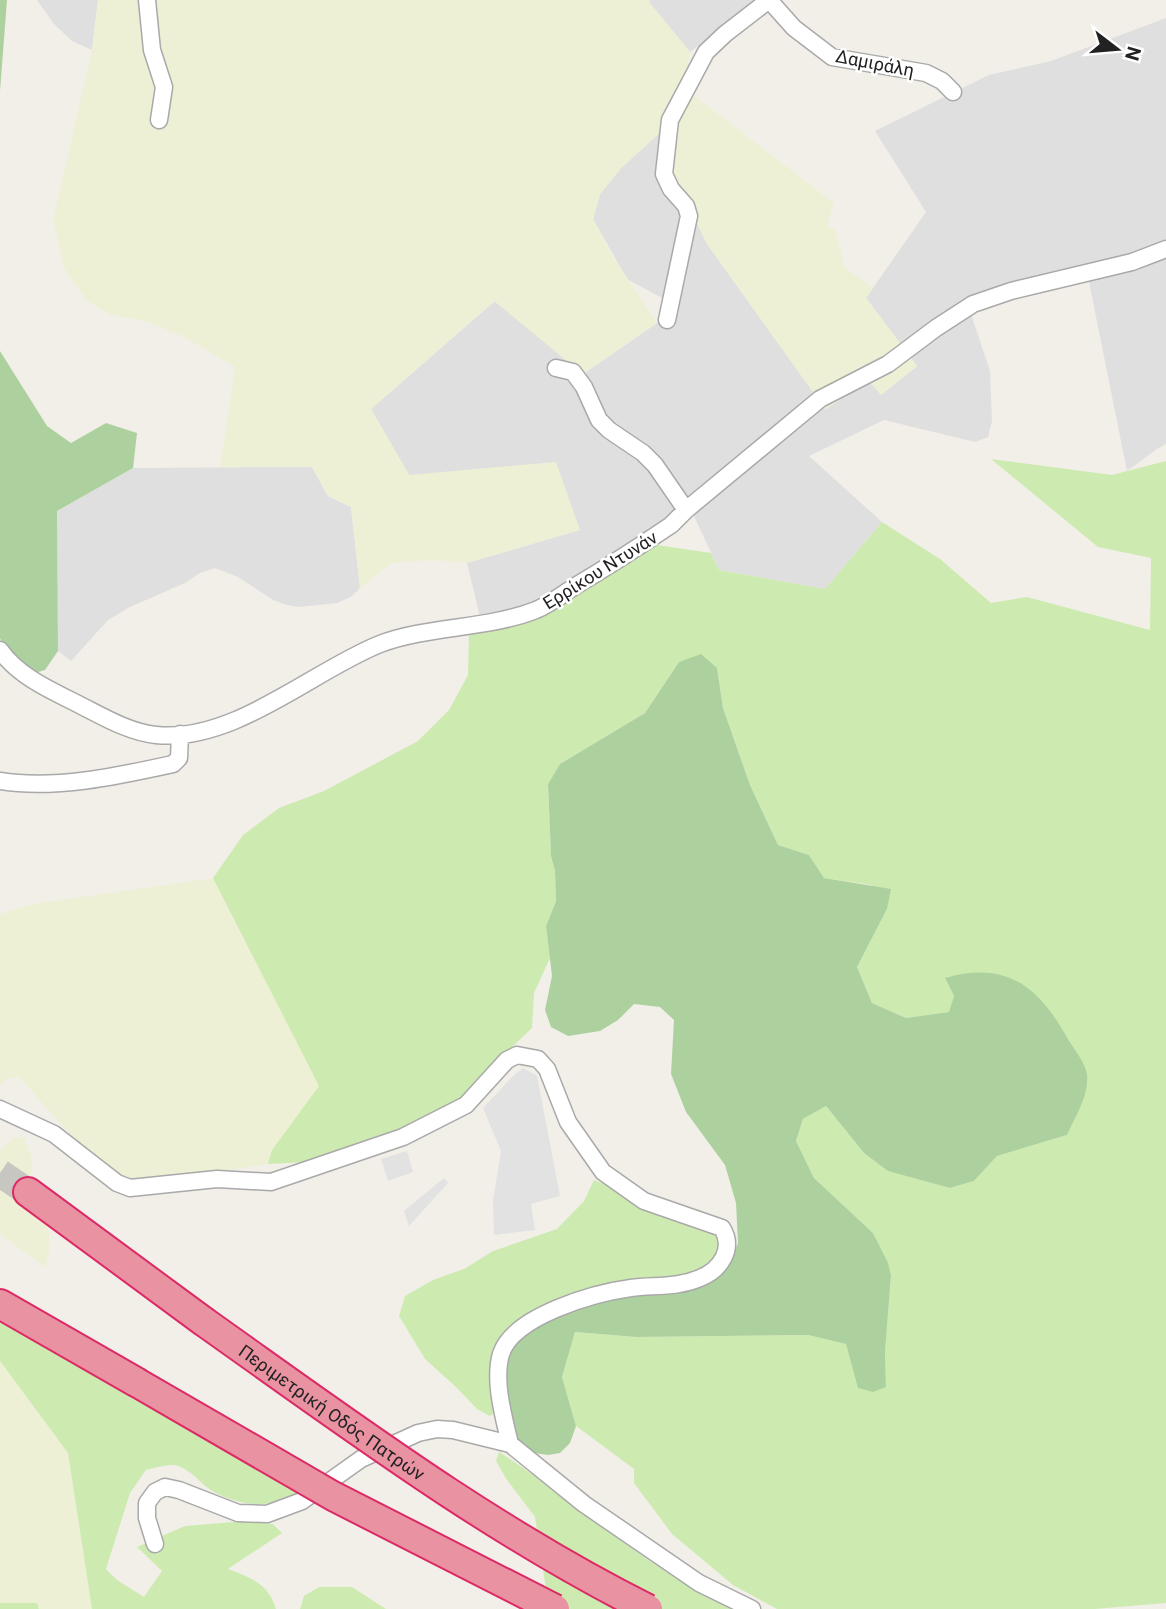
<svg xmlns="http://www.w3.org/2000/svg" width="1166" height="1609" font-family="Roboto,sans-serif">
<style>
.residential{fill:#e0dfdf}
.farmland{fill:#eef0d5}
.grass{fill:#cdebb0}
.forest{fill:#add19e}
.parking{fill:#e2e2e2}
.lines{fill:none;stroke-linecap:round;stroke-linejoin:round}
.motorway-tunnel{stroke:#c8c6c1;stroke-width:28;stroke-dasharray:28 14;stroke-linecap:butt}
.minor-casing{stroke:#a9a9a9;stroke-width:19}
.motorway-casing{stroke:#dc2a67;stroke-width:32}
.minor{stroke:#fff;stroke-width:16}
.motorway{stroke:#e892a2;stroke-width:28}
.motorway-bridge-casing{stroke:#dc2a67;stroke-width:32;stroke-linecap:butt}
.motorway-bridge{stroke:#e892a2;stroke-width:28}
.labels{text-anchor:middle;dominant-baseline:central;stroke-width:5;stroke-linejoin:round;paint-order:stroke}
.street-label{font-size:18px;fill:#222;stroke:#fff}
</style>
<rect width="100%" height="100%" fill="#f2efe9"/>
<path class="residential" d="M 37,0 L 98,0 L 92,50 L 72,41 L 54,24 Z
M 650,0 L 760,0 L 690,52 L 649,2 Z
M 1166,18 L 1166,444 L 1157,449 L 1127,471 L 1086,267 L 966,299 L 990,371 L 992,421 L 988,437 L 975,442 L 884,420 L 809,456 L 882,522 L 825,589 L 719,570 L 688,503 L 660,529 L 533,603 L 480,617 L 467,563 L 579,530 L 409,475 L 371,409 L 495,301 L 583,374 L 657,323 L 675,305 L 627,279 L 593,219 L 600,194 L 621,168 L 663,130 L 695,219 L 707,244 L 826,409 L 866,382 L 873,385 L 881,395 L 917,366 L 866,298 L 926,212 L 875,131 L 989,75 L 1051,61 Z
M 312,467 L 328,496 L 351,507 L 360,588 L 351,597 L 337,603 L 299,607 L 287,605 L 273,600 L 238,577 L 215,568 L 200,573 L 185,583 L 130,607 L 108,620 L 71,661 L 58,651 L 57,511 L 133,468 Z"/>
<path class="farmland" d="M 98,0 L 650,0 L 649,2 L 690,52 L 685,83 L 663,130 L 621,168 L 600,194 L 593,219 L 610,252 L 657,323 L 583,374 L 494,301 L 371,409 L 409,475 L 556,462 L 580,530 L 467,563 L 433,560 L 391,563 L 360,588 L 351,507 L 328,496 L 312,467 L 220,467 L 235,367 L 184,337 L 145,321 L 111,315 L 86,300 L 64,268 L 53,220 L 92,50 Z
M 692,94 L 834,203 L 827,226 L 835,230 L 845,268 L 873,288 L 866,298 L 917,366 L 881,395 L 873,385 L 866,383 L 825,409 L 707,244 L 695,219 L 670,185 L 669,134 Z
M 213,878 L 320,1087 L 272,1150 L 268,1164 L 132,1184 L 120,1180 L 79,1144 L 19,1077 L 6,1079 L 0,1085 L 0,914 L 33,904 Z
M 14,1137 L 24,1138 L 32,1158 L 31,1173 L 20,1196 L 45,1219 L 49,1234 L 49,1254 L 45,1267 L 0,1234 L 0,1150 Z
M 0,1361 L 68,1453 L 92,1609 L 39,1609 L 37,1603 L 0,1603 Z"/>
<path class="grass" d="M 991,459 L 1112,475 L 1166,461 L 1166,1603 L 1095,1609 L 777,1609 L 733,1585 L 672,1534 L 634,1483 L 634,1469 L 576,1426 L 562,1377 L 575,1332 L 636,1337 L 808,1335 L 846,1344 L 886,1387 L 885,1352 L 891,1276 L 873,1233 L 814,1178 L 796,1141 L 803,1119 L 826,1106 L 864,1153 L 888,1170 L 950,1188 L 974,1181 L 997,1156 L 1067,1135 L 945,978 L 954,996 L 950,1012 L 906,1018 L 872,1003 L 857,967 L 887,909 L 871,885 L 824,878 L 809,855 L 778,845 L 750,785 L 723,708 L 717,668 L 679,662 L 645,713 L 560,764 L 548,784 L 551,856 L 555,871 L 556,901 L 546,926 L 550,958 L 534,993 L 532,1028 L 495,1063 L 462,1100 L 383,1137 L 308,1162 L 268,1164 L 272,1150 L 319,1086 L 213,878 L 243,835 L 279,808 L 324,791 L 418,741 L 449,710 L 468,675 L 469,634 L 512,626 L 536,617 L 657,545 L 711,553 L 719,570 L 825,589 L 882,522 L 940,559 L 991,603 L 1027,597 L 1150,630 L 1151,558 L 1098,547 Z
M 594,1180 L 607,1185 L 640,1205 L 717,1232 L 722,1239 L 716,1259 L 698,1273 L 577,1295 L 496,1412 L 490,1416 L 477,1409 L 456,1387 L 425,1359 L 399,1316 L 405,1296 L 433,1280 L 464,1269 L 493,1251 L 557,1229 L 584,1201 Z
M 0,1321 L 137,1401 L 303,1490 C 275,1509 245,1508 214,1492 C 201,1485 193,1471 178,1466 C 170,1463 155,1468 146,1470 L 130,1493 L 106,1569 L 117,1580 L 144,1597 L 162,1571 L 137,1547 L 185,1526 L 245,1521 L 273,1524 L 282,1533 L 228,1569 C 250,1577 269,1584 276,1609 L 92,1609 L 68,1453 L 0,1361 Z
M 499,1452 C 577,1502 650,1573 735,1609 L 549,1609 L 535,1517 L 507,1480 L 496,1461 Z
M 319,1587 L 352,1587 L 386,1609 L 300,1609 L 304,1596 Z
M 0,1603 L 37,1603 L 39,1609 L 0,1609 Z"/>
<path class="forest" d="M 0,0 L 7,0 L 0,91 Z
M 0,351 L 47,426 L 71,443 L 106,423 L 137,433 L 133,468 L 57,511 L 58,651 L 45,670 L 38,672 L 20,665 L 6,653 L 0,638 Z
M 701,654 L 717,668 L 723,708 L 750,785 L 778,845 L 809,855 L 824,878 L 891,889 L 887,909 L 857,967 L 872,1003 L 906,1018 L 949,1012 L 954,996 L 945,978 C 1008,960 1040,988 1069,1041 C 1075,1050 1085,1063 1087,1074 C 1089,1096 1076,1115 1067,1135 L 997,1156 L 974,1181 L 950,1188 L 888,1171 L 864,1153 L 826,1106 L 803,1119 L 796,1141 L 814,1178 L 873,1233 L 888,1263 L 891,1276 L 885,1352 L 886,1387 L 873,1392 L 858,1388 L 846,1344 L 808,1335 L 636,1337 L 575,1332 L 562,1377 L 576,1426 L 570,1443 L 560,1453 L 548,1455 L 534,1453 L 517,1443 L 506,1410 L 504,1364 L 515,1338 L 576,1307 L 727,1263 L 738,1244 L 736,1203 L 725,1165 L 686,1112 L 671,1074 L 674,1020 L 660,1007 L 634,1004 L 618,1020 L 600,1031 L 568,1036 L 551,1027 L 545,1010 L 552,976 L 546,926 L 556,901 L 555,871 L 551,856 L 548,784 L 560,764 L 645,713 L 679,662 Z"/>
<path class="parking" d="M 523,1068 L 537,1076 L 560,1196 L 531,1204 L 535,1230 L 494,1235 L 493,1201 L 501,1151 L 483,1108 L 512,1077 Z
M 407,1151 L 413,1172 L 388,1181 L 381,1159 Z
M 444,1178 L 448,1183 L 409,1226 L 404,1211 Z"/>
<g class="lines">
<path class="motorway-tunnel" d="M 0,1173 L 28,1192"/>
<g class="minor-casing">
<path id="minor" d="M 147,0 L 152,50 L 164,87 L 159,120
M 769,0 L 794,28 L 832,57 L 926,73 L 942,81 L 953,92
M 667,320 L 689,216 L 686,206 L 671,189 L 664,174 L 670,120 L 706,52 L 725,34 L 769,0
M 556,368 L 573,372 L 584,387 L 599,420 L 609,430 L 643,453 L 655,465 L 686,510
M 0,650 C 18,676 50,690 78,704 C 102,716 128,732 156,735 C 234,743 312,671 380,644 C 427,626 488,629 536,610 C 550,604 564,593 577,585 C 609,566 640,546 671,525 L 686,510 L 820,399 L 888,364 L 936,328 L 973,304 L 1011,291 L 1132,262 L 1166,249
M 0,781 C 55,790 118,776 173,764 L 179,758 L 180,734
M 0,1109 L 54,1134 L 117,1183 L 130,1188 L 217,1179 L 271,1182 L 403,1137 L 466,1105 L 507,1060 L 517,1055 L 538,1059 L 547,1069 L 568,1122 L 603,1172 L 644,1201 L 722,1228 C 735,1249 720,1270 700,1278 C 677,1288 654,1285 631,1288 C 594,1293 513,1316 501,1354 C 493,1381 504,1418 510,1444
M 155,1544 L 147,1518 L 147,1503 L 155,1492 L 165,1487 L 179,1490 L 238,1513 L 267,1514 L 302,1501 L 361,1459 L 418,1433 L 437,1429 L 453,1430 L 510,1444 L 584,1504 L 699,1583 L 752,1609"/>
</g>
<g class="motorway-casing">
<path id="motorway" d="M 28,1192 L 203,1321
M 0,1304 L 136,1382"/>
</g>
<use href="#minor" class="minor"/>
<use href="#motorway" class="motorway"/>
<g class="motorway-bridge-casing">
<g id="motorway-bridge">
<path id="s1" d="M 203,1321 C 347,1423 490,1530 648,1609"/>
<path d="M 136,1382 L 333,1496 L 555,1609"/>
</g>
</g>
<use href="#motorway-bridge" class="motorway-bridge"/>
</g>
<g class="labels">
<g class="street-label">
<text transform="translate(875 63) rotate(11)">Δαμιράλη</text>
<text transform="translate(600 570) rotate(-32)">Ερρίκου Ντυνάν</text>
<text stroke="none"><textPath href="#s1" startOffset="158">Περιμετρική Οδός Πατρών</textPath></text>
</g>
</g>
<g transform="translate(1117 49) rotate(106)" stroke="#ffffff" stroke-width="5" paint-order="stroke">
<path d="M0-5L12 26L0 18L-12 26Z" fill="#222222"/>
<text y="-10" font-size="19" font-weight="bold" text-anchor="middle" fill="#222222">N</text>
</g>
</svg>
